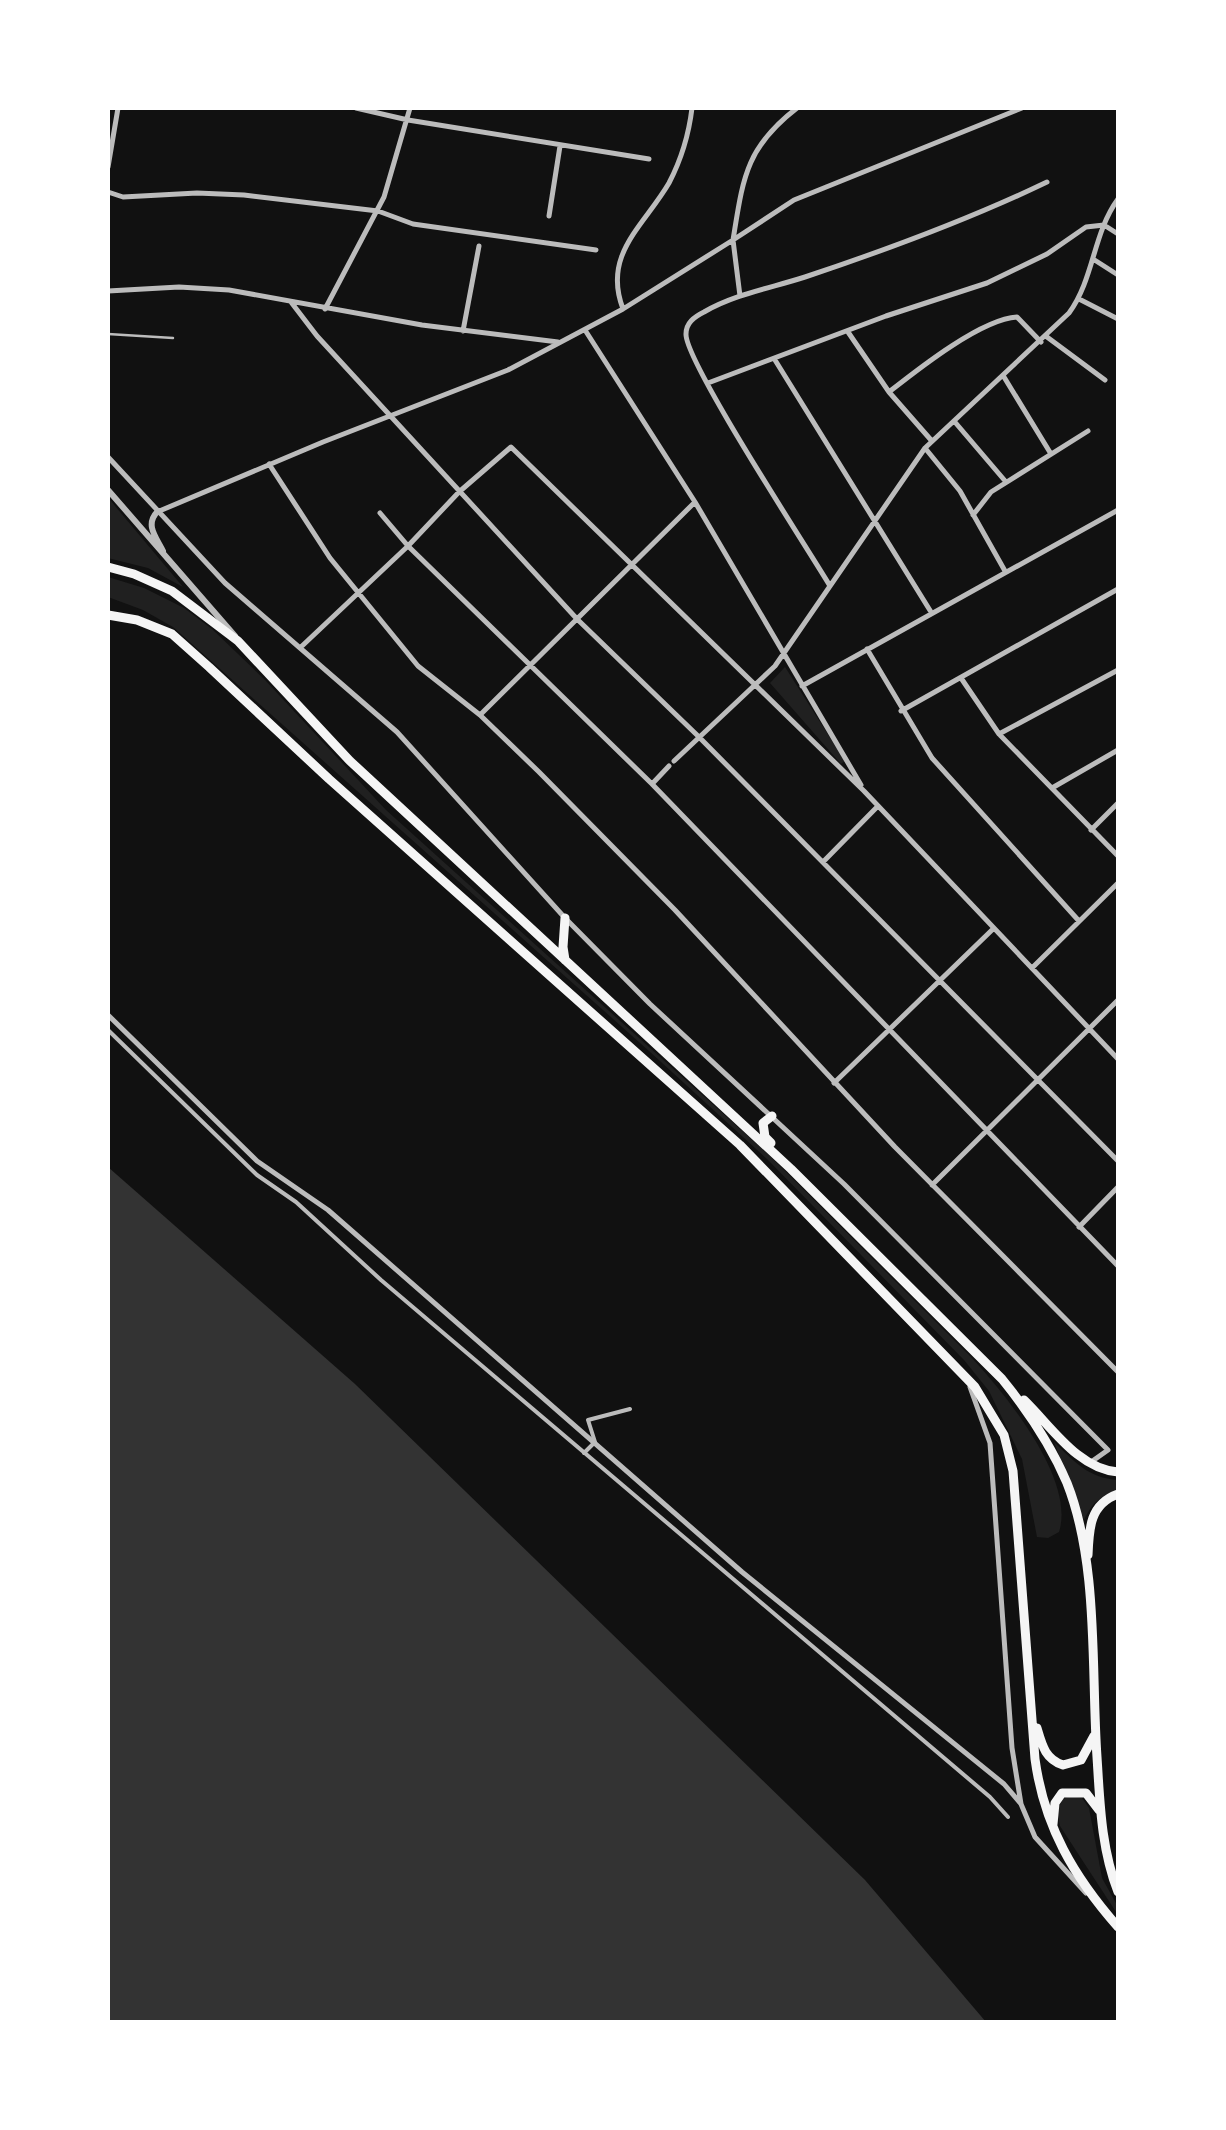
<svg xmlns="http://www.w3.org/2000/svg" width="1226" height="2130" font-family="'Fira Sans',sans-serif">
<style>
.green{fill:#202020}
.water{fill:#333}
.lines{fill:none;stroke-linecap:round;stroke-linejoin:round}
.service{stroke:#bcbcbc;stroke-width:2.5}
.pedestrian{stroke:#bcbcbc;stroke-width:4}
.minor{stroke:#bcbcbc;stroke-width:5}
.tertiary{stroke:#bcbcbc;stroke-width:6}
.primary{stroke:#f5f5f5;stroke-width:9}
</style>
<rect width="100%" height="100%" fill="#111"/>
<path class="green" d="M 108,497 L 115,506 L 183,587 L 148,568 L 108,558 Z
M 108,577 L 144,588 L 184,608 L 212,629 L 265,680 L 386,810 L 770,1156 L 969,1355 C 1004,1392 1076,1479 1059,1532 L 1048,1538 L 1037,1537 L 1022,1459 L 989,1391 L 964,1360 L 767,1159 L 649,1051 L 173,627 L 143,610 L 108,597 Z
M 785,667 L 845,761 L 841,764 L 770,683 Z
M 1054,1442 C 1075,1462 1088,1478 1118,1480 L 1118,1490 C 1100,1496 1092,1503 1084,1520 Z
M 1071,1796 L 1082,1798 L 1089,1808 L 1102,1878 L 1118,1907 L 1118,1915 L 1060,1826 L 1057,1811 L 1063,1799 Z"/>
<path class="water" d="M 108,1167 L 355,1384 L 865,1880 L 986,2022 L 108,2022 Z"/>
<g class="lines">
<path class="service" d="M 108,334 L 173,338"/>
<path class="pedestrian" d="M 108,1030 L 257,1175 L 296,1202 L 381,1280 L 990,1797 L 1008,1817
M 584,1453 L 595,1442 L 588,1420 L 630,1409"/>
<path class="minor" d="M 356,108 L 408,120 L 649,159
M 108,167 L 118,108
M 108,192 L 123,197 L 197,193 L 244,195 L 378,211 L 413,224 L 596,250
M 549,216 L 560,146
M 1093,259 L 1118,275
M 108,291 L 179,287 L 229,290 L 422,325 L 558,342
M 740,296 L 733,240 L 794,200 L 1022,108
M 1079,299 L 1118,319
M 291,302 L 317,336 L 577,619 L 698,736 L 1118,1161
M 325,309 L 384,197 L 410,108
M 623,309 C 602,254 644,226 669,183 C 681,160 689,133 692,108
M 585,330 L 695,502 L 861,785
M 463,331 L 479,246
M 848,332 L 889,392 L 931,440
M 1047,337 L 1105,380
M 775,360 L 931,612
M 1004,377 L 1051,454
M 708,383 L 886,316 L 987,283 L 1047,254 L 1086,227 L 1104,225 L 1118,234
M 889,392 C 917,370 981,319 1017,317 L 1041,342
M 954,421 L 1006,482
M 925,448 L 960,491 L 1005,571
M 108,457 L 225,583 L 397,732 L 565,918 L 650,1004 L 844,1184 L 1108,1450 L 1091,1462
M 269,464 L 330,558 L 418,666 L 480,715 L 539,772 L 675,910 L 895,1147 L 1118,1372
M 157,512 L 323,442 L 508,370 L 623,309 L 733,240 C 743,179 745,148 797,108
M 380,513 L 408,546 L 652,784 L 1118,1266
M 973,515 L 991,492 L 1088,431
M 830,586 C 808,549 685,361 686,334 C 686,323 694,317 704,312 C 735,294 771,288 805,277 C 886,250 970,219 1047,182
M 302,646 L 408,546 L 459,492 L 511,447 L 864,791 L 1118,1059
M 867,649 L 932,758 L 1079,921
M 961,678 L 999,734 L 1118,856
M 802,686 L 1118,510
M 901,711 L 1118,589
M 480,715 L 694,503
M 999,734 L 1118,670
M 674,761 L 775,666 L 925,448 L 1069,313 C 1094,279 1093,233 1118,199
M 652,784 L 669,766
M 1052,788 L 1118,750
M 1091,830 L 1118,803
M 823,862 L 877,807
M 1032,968 L 1118,883
M 108,1015 L 257,1161 L 328,1210 L 742,1572 L 1004,1784 L 1021,1804
M 834,1083 L 993,929
M 932,1185 L 1118,1000
M 1079,1227 L 1118,1187
M 970,1387 L 990,1443 L 1012,1748 L 1021,1804 L 1035,1837 L 1086,1893"/>
<path class="tertiary" d="M 108,490 L 235,636
M 157,512 C 145,525 156,537 163,551"/>
<path class="primary" d="M 108,567 L 134,574 L 172,591 L 238,641 L 350,761 L 791,1169 L 1002,1379 C 1028,1411 1051,1445 1067,1483 C 1099,1564 1091,1670 1097,1757 C 1100,1803 1101,1848 1118,1892
M 108,615 L 137,620 L 172,634 L 209,667 L 329,779 L 740,1145 L 975,1387 L 1004,1435 L 1013,1471 L 1035,1759 C 1044,1826 1074,1877 1118,1927
M 565,960 L 563,947 L 565,918
M 771,1143 L 765,1137 L 763,1123 L 772,1116
M 1024,1400 C 1051,1426 1078,1469 1118,1472
M 1088,1555 C 1089,1528 1090,1504 1118,1494
M 1037,1728 C 1042,1745 1045,1759 1063,1765 L 1081,1760 L 1094,1736
M 1053,1824 L 1055,1803 L 1062,1793 L 1086,1793 L 1099,1810"/>
</g>
<rect width="1226" height="2130" fill="none" stroke="#ffffff" stroke-width="220"/>
</svg>
